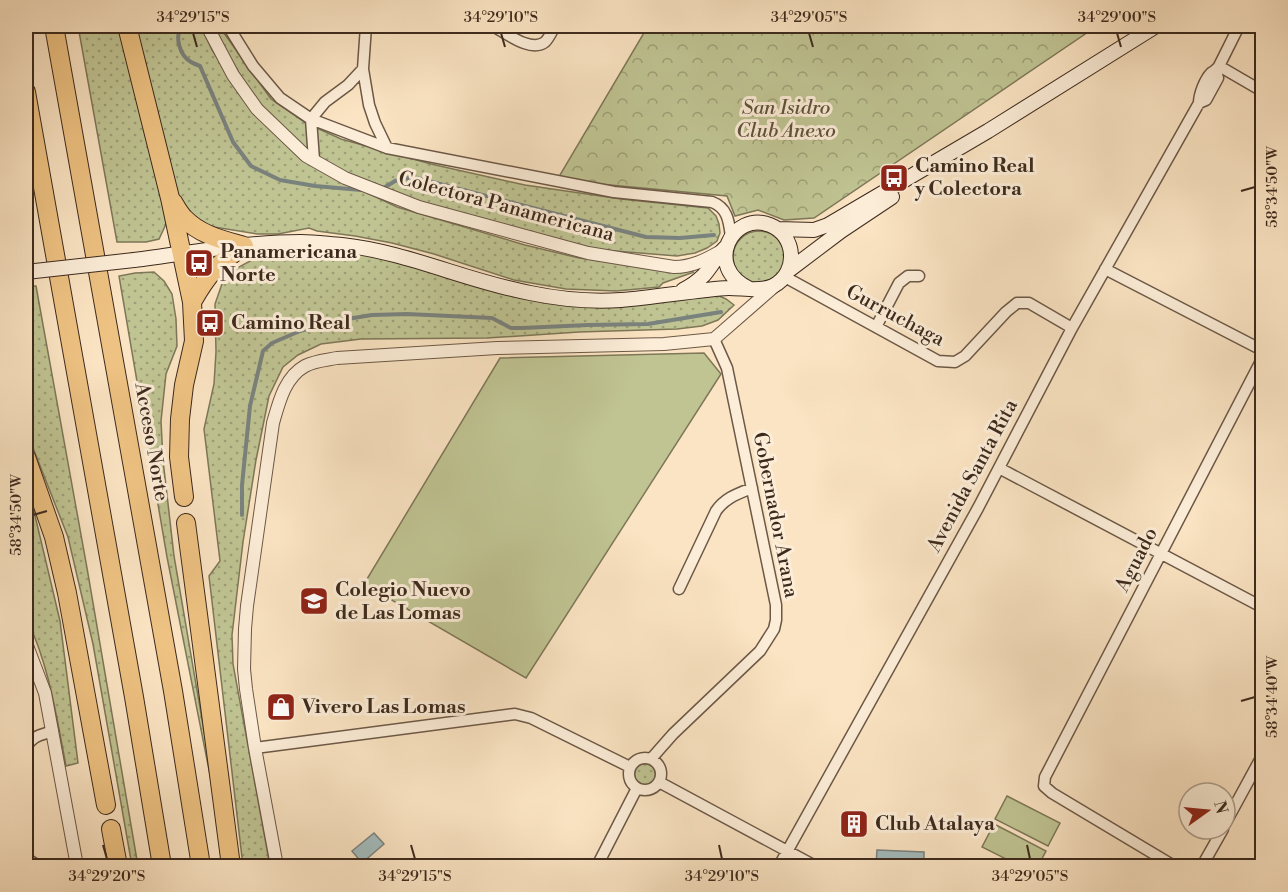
<svg xmlns="http://www.w3.org/2000/svg" width="1288" height="892" font-family="'Libre Bodoni',serif">
<style>
.grass{fill:url(#grass-dots);stroke:#7e7758;stroke-width:1.5}
.park{fill:url(#park-crowns);stroke:#7e7758;stroke-width:1.5}
.pitch{fill:#c0c493;stroke:#7e7758;stroke-width:1.5}
.water{fill:#a3bcbe;stroke:#7a827e;stroke-width:1.5}
.lines{fill:none;stroke-linecap:round;stroke-linejoin:round}
.stream{stroke:#7a827e;stroke-width:4}
.minor-casing{stroke:#6c5846;stroke-width:13}
.tertiary-casing{stroke:#6c5846;stroke-width:14}
.secondary-casing{stroke:#3d2a1d;stroke-width:16}
.motorway-casing{stroke:#3d2a1d;stroke-width:20}
.minor{stroke:#fcedd8;stroke-width:10}
.tertiary{stroke:#fcedd8;stroke-width:12}
.secondary{stroke:#fcedd8;stroke-width:14}
.motorway{stroke:#eec282;stroke-width:18}
.secondary-bridge-casing{stroke:#3d2a1d;stroke-width:16;stroke-linecap:butt}
.secondary-bridge{stroke:#fcedd8;stroke-width:14}
.ticks{fill:none;stroke:#3d2a1d;stroke-width:2}
.labels{text-anchor:middle;dominant-baseline:central;stroke-width:6;stroke-linejoin:round;paint-order:stroke}
.park-label{font-size:20px;font-style:italic;fill:#5e503a;stroke:#fcedd8}
.poi-label{font-size:20px;font-weight:bold;fill:#3d2a1d;stroke:#fcedd8;text-anchor:start}
.street-label{font-size:20px;fill:#3d2a1d;stroke:#fcedd8}
.neatline{fill:none;stroke:#3d2a1d;stroke-width:2}
.ticks-label{font-size:15px;text-anchor:middle;fill:#3d2a1d}
</style>
<defs>
<pattern id="grass-dots" width="8" height="8" patternUnits="userSpaceOnUse" patternTransform="scale(1.5)"><rect width="8" height="8" fill="#c0c493"/><path d="M2 2h.1M6 6h.1" fill="none" stroke="#9d9f77" stroke-width="1.8" stroke-linecap="round"/></pattern>
<pattern id="park-crowns" width="20" height="18" patternUnits="userSpaceOnUse" patternTransform="scale(1.5)"><rect width="20" height="18" fill="#c0c493"/><path d="M2 6a3 3 0 1 1 6 0M12 15a3 3 0 1 1 6 0" fill="none" stroke="#9d9f77"/></pattern>
</defs>
<rect width="100%" height="100%" fill="#fbe4c3"/>
<filter id="stains"><feTurbulence type="fractalNoise" baseFrequency=".00333" numOctaves="4"/><feColorMatrix values="0 0 0 0 .2 0 0 0 0 .09 0 0 0 0 .02 0 0 0 .5 -.17"/></filter>
<radialGradient id="worn" r=".72"><stop offset=".6" stop-color="#630" stop-opacity="0"/><stop offset="1" stop-color="#630" stop-opacity=".3"/></radialGradient>
<path class="grass" d="M 78,26 L 119,26 L 167,222 L 159,239 L 146,242 L 117,242 Z
M 135,26 L 201,26 L 212,50 L 250,106 L 344,182 L 397,207 L 525,245 L 579,258 L 694,272 L 663,283 L 659,287 L 616,291 L 566,289 L 514,280 L 434,254 L 392,243 L 355,236 L 317,231 L 309,228 L 278,234 L 257,234 L 208,226 L 194,218 L 181,201 L 174,185 Z
M 213,26 L 219,26 L 271,99 L 306,123 L 341,139 L 431,164 L 525,185 L 621,199 L 708,208 L 716,216 L 719,224 L 720,233 L 717,241 L 707,248 L 695,253 L 677,256 L 590,249 L 420,203 L 347,173 L 308,151 L 262,106 L 242,79 Z
M733 257a26 26 0 1 1 52 0a26 26 0 1 1-52 0Z
M 273,249 L 347,251 L 393,259 L 550,302 L 715,294 L 726,299 L 734,305 L 718,320 L 702,326 L 677,329 L 579,332 L 487,338 L 361,339 L 321,344 L 298,355 L 283,367 L 269,396 L 256,460 L 243,542 L 232,635 L 233,664 L 270,866 L 243,866 L 209,576 L 220,561 L 204,429 L 214,384 L 216,352 L 215,304 L 223,281 L 237,268 Z
M 154,272 L 164,281 L 172,294 L 176,319 L 177,346 L 166,374 L 161,421 L 163,460 L 174,556 L 222,836 L 167,557 L 119,276 L 135,273 Z
M 26,286 L 36,286 L 87,568 L 138,866 L 132,866 L 93,644 L 68,537 L 26,430 Z
M 26,485 L 32,503 L 60,621 L 78,763 L 66,766 C 56,714 49,665 26,617 Z
M632 774a12 12 0 1 1 24 0a12 12 0 1 1-24 0Z"/>
<path class="park" d="M 648,26 L 1097,26 L 814,218 L 784,220 L 758,210 L 735,216 L 727,196 L 557,180 Z"/>
<path class="pitch" d="M 704,353 L 721,374 L 526,678 L 364,584 L 500,358 Z
M 1007,796 L 1060,823 L 1048,846 L 995,819 Z
M 994,824 L 1046,851 L 1038,866 L 1020,866 L 982,847 Z"/>
<path class="water" d="M 374,833 L 384,844 L 362,863 L 352,851 Z
M 877,850 L 924,852 L 924,866 L 876,865 Z"/>
<g class="lines">
<path class="stream" d="M 181,26 C 175,37 179,55 191,62 C 194,64 197,65 200,66 L 233,142 L 251,166 L 280,180 L 315,186 L 361,190
M 382,189 L 395,181 L 413,177 L 646,237 L 680,238 L 714,235
M 242,515 L 242,485 L 250,406 L 263,351 L 272,343 L 300,331 L 341,320 L 372,315 L 407,314 L 492,318 L 511,328 L 522,328 L 588,325 L 648,324 L 721,312"/>
<g class="minor-casing">
<path id="minor" d="M 228,26 L 253,66 L 280,98 L 311,119 L 387,148 L 614,192 L 712,202 C 728,208 729,222 731,237
M 366,26 L 363,69 L 369,105 L 375,123 L 387,148
M 493,26 C 506,33 531,53 545,42 C 549,38 552,31 555,26
M 1219,66 L 1262,91
M 1199,103 L 1206,100 L 1218,78 L 1216,71
M 314,160 L 311,119 L 325,102 L 348,85 L 363,69
M 1105,269 L 1262,350
M 785,277 L 938,361 L 955,362 L 965,356 L 1006,312 L 1017,303 L 1029,303 L 1072,328
M 876,327 L 899,283 L 908,276 L 919,276
M 999,468 L 1262,607
M 679,589 L 716,511 C 725,498 737,494 752,488
M 26,748 C 31,736 41,735 53,731
M 255,748 L 515,714 L 531,718 L 630,767
M629 774a16 16 0 1 1 32 0a16 16 0 1 1-32 0Z
M 651,759 L 673,734 L 760,651 L 774,629 L 776,620 L 776,605 L 727,368 L 714,339
M 659,782 L 815,866
M 1225,824 L 1262,756
M 26,858 L 38,866
M 597,866 L 637,788
M 779,866 L 978,508 L 1072,328 L 1199,103 C 1199,94 1205,79 1211,73 C 1214,71 1217,69 1219,66 L 1239,26
M 1174,866 L 1052,793 L 1044,786 L 1045,777 L 1262,359
M 1202,866 L 1223,829"/>
</g>
<g class="tertiary-casing">
<path id="tertiary" d="M 207,26 L 233,75 L 257,109 L 306,156 L 345,178 L 419,207 L 588,253 L 674,267 C 692,267 705,260 721,251
M 26,643 L 45,693 L 77,866
M 277,866 L 255,748 L 246,689 L 244,669 L 245,629 L 247,606 L 273,423 C 279,402 285,377 305,366 C 314,361 327,360 337,358 L 497,348 L 664,344 L 714,339 L 777,284"/>
</g>
<g class="secondary-casing">
<path id="secondary" d="M 778,229 L 814,230 L 828,225 L 988,131 L 1156,26
M 134,260 C 190,253 245,242 301,242 C 315,242 328,244 342,245 C 407,252 466,281 530,293 C 559,299 591,302 621,300 C 649,298 678,293 706,290 C 714,289 721,288 729,288 C 743,288 761,292 773,286 C 799,273 796,235 770,225 C 733,210 702,267 750,289
M 788,271 L 841,231 L 892,197
M 683,290 C 691,286 698,281 704,275 C 712,266 717,255 726,247"/>
</g>
<g class="motorway-casing">
<path id="motorway" d="M 54,26 L 173,691 L 201,866
M 127,26 L 170,198 L 192,302 L 194,341 L 184,385 L 180,419 L 179,457 L 184,497
M 26,92 L 134,697 L 162,866
M 173,202 C 176,207 179,213 184,218 C 200,235 223,240 244,246
M 192,302 C 208,274 217,264 244,246
M 26,457 L 54,537 L 67,593 L 106,805
M 186,523 L 231,866
M 111,829 L 118,866"/>
</g>
<use href="#minor" class="minor"/>
<use href="#tertiary" class="tertiary"/>
<use href="#secondary" class="secondary"/>
<use href="#motorway" class="motorway"/>
<g class="secondary-bridge-casing">
<path id="secondary-bridge" d="M 26,272 L 134,260"/>
</g>
<use href="#secondary-bridge" class="secondary-bridge"/>
</g>
<path class="ticks" d="M 193,33 L 197,47M 501,33 L 505,47M 809,33 L 813,47M 1117,33 L 1121,47M 1241,191 L 1255,187M 33,515 L 47,511M 1241,701 L 1255,697M 103,845 L 107,859M 411,845 L 415,859M 719,845 L 722,859M 1027,845 L 1030,859"/>
<defs>
<g id="bus-square" transform="scale(1.5)"><rect x="-9" y="-9" width="18" height="18" rx="4" fill="#8f2418" stroke="#fcedd8"/><path d="M-5-6H5V4H4V6H2V4H-2V6H-4V4H-5ZM-3.5-4V0h7V-4ZM-3.5 1.2v1.5H-2V1.2ZM2 1.2v1.5H3.5V1.2Z" fill="#fff"/></g>
<g id="school-square" transform="scale(1.5)"><rect x="-9" y="-9" width="18" height="18" rx="4" fill="#8f2418" stroke="#fcedd8"/><path d="M0-5L7-2L0 1L-7-2ZM-4 1L0 2.5L4 1V4Q0 6-4 4Z" fill="#fff"/></g>
<g id="shop-square" transform="scale(1.5)"><rect x="-9" y="-9" width="18" height="18" rx="4" fill="#8f2418" stroke="#fcedd8"/><path d="M-5-2.5h2.3a2.7 3.5 0 0 1 5.4 0H5L5.5 6h-11ZM-1.5-2.5h3a1.5 2.3 0 0 0-3 0Z" fill="#fff"/></g>
<g id="building-square" transform="scale(1.5)"><rect x="-9" y="-9" width="18" height="18" rx="4" fill="#8f2418" stroke="#fcedd8"/><path d="M-4-6H4V6H1V3H-1V6H-4ZM-2.5-4.3h1.7v1.8h-1.7ZM.8-4.3h1.7v1.8H.8ZM-2.5-1h1.7V.8h-1.7ZM.8-1h1.7V.8H.8Z" fill="#fff"/></g>
</defs>
<g fill-rule="evenodd">
<use href="#bus-square" x="894" y="178"/>
<use href="#bus-square" x="199" y="263"/>
<use href="#bus-square" x="210" y="323"/>
<use href="#school-square" x="314" y="601"/>
<use href="#shop-square" x="281" y="707"/>
<use href="#building-square" x="854" y="824"/>
</g>
<g class="labels">
<g class="park-label">
<text x="786" y="108">San Isidro<tspan x="786" dy="23">Club Anexo</tspan></text>
</g>
<g class="poi-label">
<text x="915" y="166">Camino Real<tspan x="915" dy="23">y Colectora</tspan></text>
<text x="220" y="252">Panamericana<tspan x="220" dy="23">Norte</tspan></text>
<text x="231" y="323">Camino Real</text>
<text x="335" y="590">Colegio Nuevo<tspan x="335" dy="23">de Las Lomas</tspan></text>
<text x="302" y="707">Vivero Las Lomas</text>
<text x="875" y="824">Club Atalaya</text>
</g>
<g class="street-label">
<text transform="translate(506 207) rotate(15)">Colectora Panamericana</text>
<text transform="translate(895 316) rotate(28)">Gurruchaga</text>
<text transform="translate(151 442) rotate(80)">Acceso Norte</text>
<text transform="translate(973 476) rotate(-62)">Avenida Santa Rita</text>
<text transform="translate(775 515) rotate(79)">Gobernador Arana</text>
<text transform="translate(1137 560) rotate(-63)">Aguado</text>
</g>
</g>
<rect width="1288" height="892" fill="none" stroke="#fbe4c3" stroke-width="66"/>
<g transform="translate(1207 811) rotate(75)"><circle r="28" fill="#fcedd8" stroke="#b09f8d" stroke-width="1.5"/>
<path d="M0-4.5L10 22L0 15L-10 22Z" fill="#8f2418"/>
<text y="-9" font-size="16" font-weight="bold" text-anchor="middle" fill="#3d2a1d">N</text>
</g>
<rect x="33" y="33" width="1222" height="826" class="neatline"/>
<g class="ticks-label">
<text x="193" y="22">34°29'15"S</text>
<text x="501" y="22">34°29'10"S</text>
<text x="809" y="22">34°29'05"S</text>
<text x="1117" y="22">34°29'00"S</text>
<text transform="translate(1272 187) rotate(-90)" y="5">58°34'50"W</text>
<text transform="translate(16 515) rotate(-90)" y="5">58°34'50"W</text>
<text transform="translate(1272 697) rotate(-90)" y="5">58°34'40"W</text>
<text x="107" y="881">34°29'20"S</text>
<text x="415" y="881">34°29'15"S</text>
<text x="722" y="881">34°29'10"S</text>
<text x="1030" y="881">34°29'05"S</text>
</g>
<rect width="100%" height="100%" filter="url(#stains)"/>
<rect width="100%" height="100%" fill="url(#worn)"/>
</svg>
